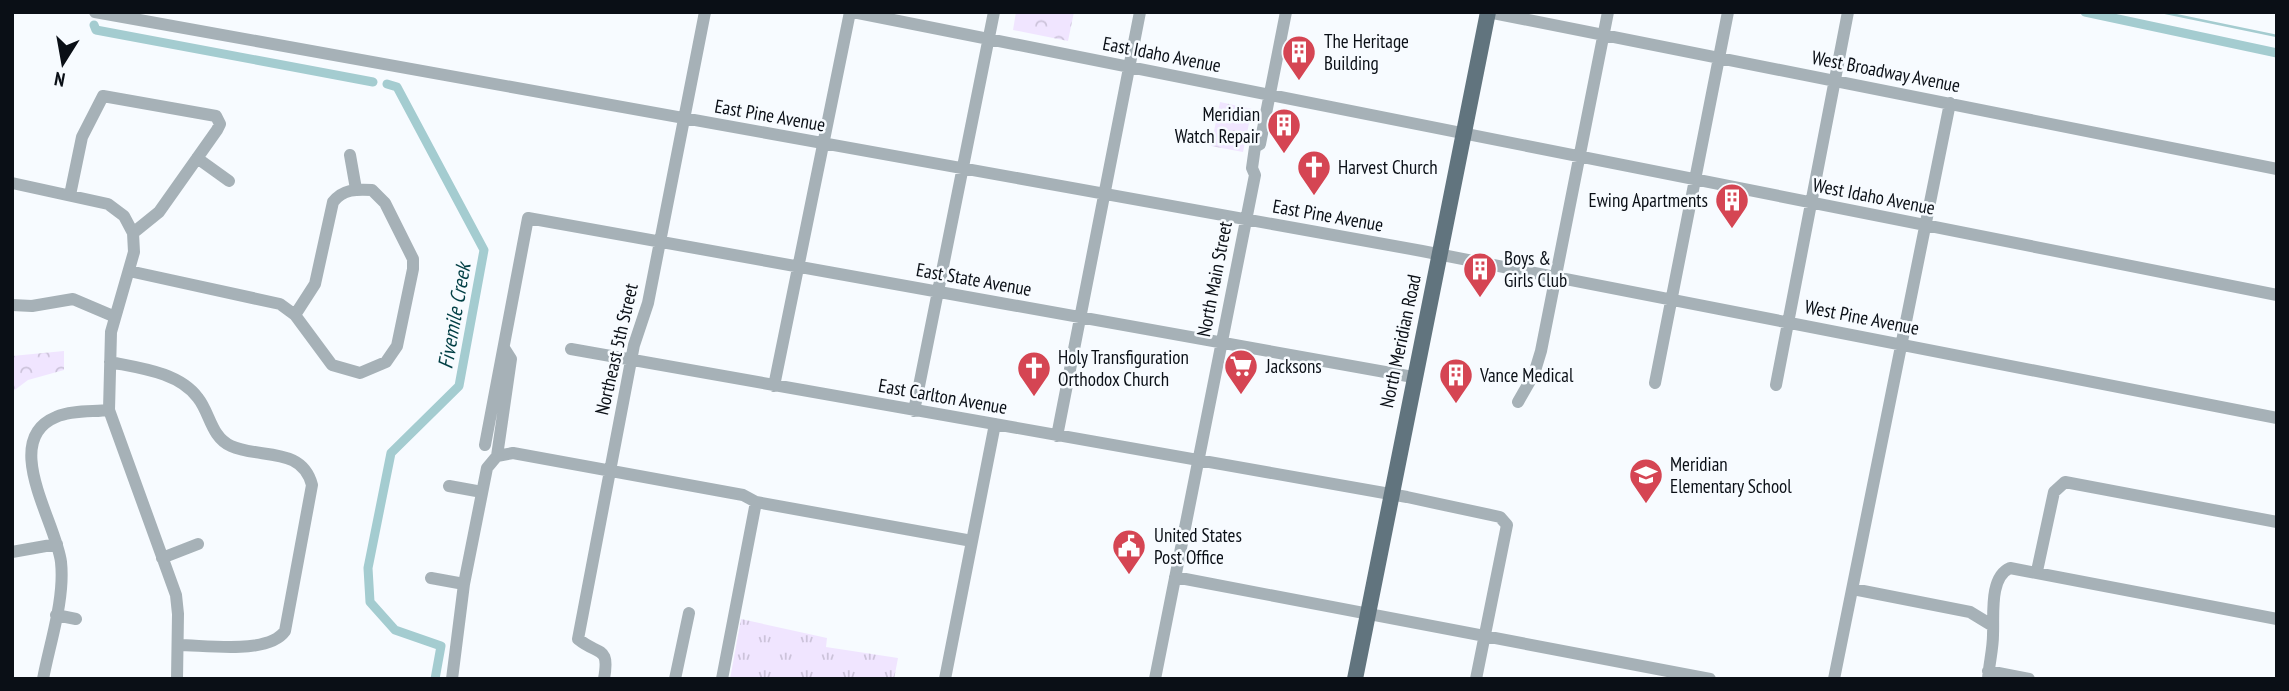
<svg xmlns="http://www.w3.org/2000/svg" width="2289" height="691" font-family="'PT Sans Narrow',sans-serif">
<style>
.grass{fill:url(#grass-tufts)}
.park{fill:url(#park-crowns)}
.lines{fill:none;stroke-linecap:round;stroke-linejoin:round}
.stream{stroke:#a4ccd0;stroke-width:2.5}
.canal{stroke:#a4ccd0;stroke-width:9}
.minor{stroke:#a6b1b7;stroke-width:12}
.major{stroke:#61747e;stroke-width:16}
.labels{text-anchor:middle;dominant-baseline:central;stroke-width:5;stroke-linejoin:round;paint-order:stroke}
.poi-label{font-size:19px;fill:#0a0f16;stroke:#f7fbff;text-anchor:start}
.street-label{font-size:19px;fill:#0a0f16;stroke:#f7fbff}
.water-label{font-size:21px;font-style:italic;fill:#003e44;stroke:#f7fbff}
</style>
<defs>
<pattern id="grass-tufts" width="24" height="20" patternUnits="userSpaceOnUse" patternTransform="scale(1.75)"><rect width="24" height="20" fill="#f0e5ff"/><path d="M3 7l-1-3M5 7V3M7 7l1-3M15 17l-1-3M17 17v-4M19 17l1-3" fill="none" stroke="#ccc3da"/></pattern>
<pattern id="park-crowns" width="20" height="18" patternUnits="userSpaceOnUse" patternTransform="scale(1.75)"><rect width="20" height="18" fill="#f0e5ff"/><path d="M2 6a3 3 0 1 1 6 0M12 15a3 3 0 1 1 6 0" fill="none" stroke="#ccc3da"/></pattern>
</defs>
<rect width="100%" height="100%" fill="#f7fbff"/>
<path class="grass" d="M 741,619 L 827,638 L 826,647 L 898,658 L 894,679 L 730,679 Z"/>
<path class="park" d="M 1016,12 L 1074,12 L 1068,41 L 1013,30 Z
M 1220,102 L 1252,109 L 1243,152 L 1211,146 Z
M 64,351 L 64,370 L 28,380 L 12,392 L 12,356 Z"/>
<g class="lines">
<path class="stream" d="M 2161,12 L 2277,36"/>
<path class="canal" d="M 2085,12 L 2277,53
M 94,25 L 96,30 L 373,82
M 387,84 L 397,87 L 484,250 L 459,386 L 391,453 L 368,568 L 370,602 L 395,630 L 441,646 L 435,679"/>
<path class="minor" d="M 95,12 L 1422,251 L 2277,418
M 853,12 L 2277,295
M 1488,12 L 2277,169
M 350,155 L 356,189
M 197,158 L 229,181
M 12,183 L 108,204 L 124,216 L 133,233 L 134,252 L 111,332 L 109,410 L 176,595 L 178,614 L 177,679
M 70,195 L 82,137 L 103,96 L 216,116 L 220,124 L 217,130 L 159,212 L 133,233
M 129,271 L 280,304 L 295,315 L 332,365 L 360,373 L 386,362 L 397,346 L 413,269 L 413,259 L 385,203 L 372,190 C 357,189 343,189 333,202 L 315,284 L 295,315
M 12,305 L 32,306 L 73,299 L 113,316
M 571,349 L 1407,497 L 1500,517 L 1507,525 L 1476,679
M 110,362 C 139,368 179,372 198,398 C 210,413 211,437 231,446 C 260,459 302,446 312,485 L 285,631 C 268,655 206,645 178,645
M 1655,383 L 1728,12
M 1776,385 L 1848,12
M 774,386 L 850,12
M 1518,402 L 1534,374 L 1541,351 L 1608,12
M 914,411 L 994,12
M 1057,436 L 1140,12
M 485,445 L 528,218 L 1413,377
M 497,456 L 511,359 L 504,348
M 449,486 L 482,492
M 12,552 L 57,544
M 162,558 L 198,544
M 2037,571 L 2054,492 L 2065,482 L 2277,522
M 1175,577 L 1710,679
M 431,578 L 464,584
M 1853,589 L 1970,612 L 1993,626
M 56,615 L 76,619
M 1988,671 L 2029,679
M 43,679 C 50,642 65,599 61,562 C 56,522 0,440 56,417 C 72,410 93,412 109,410
M 452,679 L 464,584 L 487,468 L 497,456 L 513,453 L 743,495 L 756,502 L 972,541
M 604,679 C 610,645 599,656 578,639 L 634,345 L 648,303 L 705,12
M 675,679 L 689,613
M 722,679 L 756,502
M 945,679 L 995,424
M 1155,679 L 1255,175 L 1252,168 L 1255,147 L 1260,144 L 1286,12
M 1834,679 L 1950,103
M 1988,679 C 1989,664 1993,649 1993,635 C 1994,616 1989,577 2010,568 L 2277,619"/>
<path class="major" d="M 1355,679 L 1488,12"/>
</g>
<defs>
<g id="building-pin" transform="scale(1.75)"><path d="M0 17L-7.5 6A9.5 9.5 0 1 1 7.5 6Z" fill="#d54553" stroke="#f7fbff"/><path d="M-4-6H4V6H1V3H-1V6H-4ZM-2.5-4.3h1.7v1.8h-1.7ZM.8-4.3h1.7v1.8H.8ZM-2.5-1h1.7V.8h-1.7ZM.8-1h1.7V.8H.8Z" fill="#fff"/></g>
<g id="church-pin" transform="scale(1.75)"><path d="M0 17L-7.5 6A9.5 9.5 0 1 1 7.5 6Z" fill="#d54553" stroke="#f7fbff"/><path d="M-1.2-6h2.4v3.5h3.3v2.4h-3.3V6h-2.4V-.1h-3.3v-2.4h3.3Z" fill="#fff"/></g>
<g id="supermarket-pin" transform="scale(1.75)"><path d="M0 17L-7.5 6A9.5 9.5 0 1 1 7.5 6Z" fill="#d54553" stroke="#f7fbff"/><path d="M-6-5.5h2.5l.6 2H6L4.5 2H-2.5L-4.4-4H-6ZM-1.5 3.2a1.3 1.3 0 1 0 .1 0ZM3 3.2a1.3 1.3 0 1 0 .1 0Z" fill="#fff"/></g>
<g id="school-pin" transform="scale(1.75)"><path d="M0 17L-7.5 6A9.5 9.5 0 1 1 7.5 6Z" fill="#d54553" stroke="#f7fbff"/><path d="M0-5L7-2L0 1L-7-2ZM-4 1L0 2.5L4 1V4Q0 6-4 4Z" fill="#fff"/></g>
<g id="civic-pin" transform="scale(1.75)"><path d="M0 17L-7.5 6A9.5 9.5 0 1 1 7.5 6Z" fill="#d54553" stroke="#f7fbff"/><path d="M-.6-6.5H3V-4.5H.6V-3L4-1V1h2V6H-6V1h2V-1L-.6-3ZM-1.2 2.5V6h2.4V2.5Z" fill="#fff"/></g>
</defs>
<g fill-rule="evenodd">
<use href="#building-pin" x="1299" y="52"/>
<use href="#building-pin" x="1284" y="125"/>
<use href="#church-pin" x="1314" y="167"/>
<use href="#building-pin" x="1732" y="200"/>
<use href="#building-pin" x="1480" y="269"/>
<use href="#supermarket-pin" x="1241" y="366"/>
<use href="#church-pin" x="1034" y="368"/>
<use href="#building-pin" x="1456" y="375"/>
<use href="#school-pin" x="1646" y="475"/>
<use href="#civic-pin" x="1129" y="546"/>
</g>
<g class="labels">
<g class="poi-label">
<text x="1324" y="41">The Heritage<tspan x="1324" dy="22">Building</tspan></text>
<text x="1260" y="114" text-anchor="end">Meridian<tspan x="1260" dy="22">Watch Repair</tspan></text>
<text x="1338" y="167">Harvest Church</text>
<text x="1708" y="200" text-anchor="end">Ewing Apartments</text>
<text x="1504" y="258">Boys &amp;<tspan x="1504" dy="22">Girls Club</tspan></text>
<text x="1058" y="357">Holy Transfiguration<tspan x="1058" dy="22">Orthodox Church</tspan></text>
<text x="1266" y="366">Jacksons</text>
<text x="1480" y="375">Vance Medical</text>
<text x="1670" y="464">Meridian<tspan x="1670" dy="22">Elementary School</tspan></text>
<text x="1154" y="535">United States<tspan x="1154" dy="22">Post Office</tspan></text>
</g>
<g class="street-label">
<text transform="translate(1162 54) rotate(11)">East Idaho Avenue</text>
<text transform="translate(1886 71) rotate(11)">West Broadway Avenue</text>
<text transform="translate(770 115) rotate(10)">East Pine Avenue</text>
<text transform="translate(1874 196) rotate(11)">West Idaho Avenue</text>
<text transform="translate(1328 215) rotate(10)">East Pine Avenue</text>
<text transform="translate(974 279) rotate(10)">East State Avenue</text>
<text transform="translate(1214 279) rotate(-79)">North Main Street</text>
<text transform="translate(1862 317) rotate(11)">West Pine Avenue</text>
<text transform="translate(1400 341) rotate(-78)">North Meridian Road</text>
<text transform="translate(616 349) rotate(-77)">Northeast 5th Street</text>
<text transform="translate(943 396) rotate(10)">East Carlton Avenue</text>
</g>
<g class="water-label">
<text transform="translate(454 316) rotate(-80)">Fivemile Creek</text>
</g>
</g>
<rect width="2289" height="691" fill="none" stroke="#0a0f16" stroke-width="28"/>
<g transform="translate(63 63) rotate(191)" stroke="#f7fbff" stroke-width="5" paint-order="stroke">
<path d="M0-5L12 26L0 18L-12 26Z" fill="#0a0f16"/>
<text y="-10" font-size="19" font-weight="bold" text-anchor="middle" fill="#0a0f16">N</text>
</g>
</svg>
